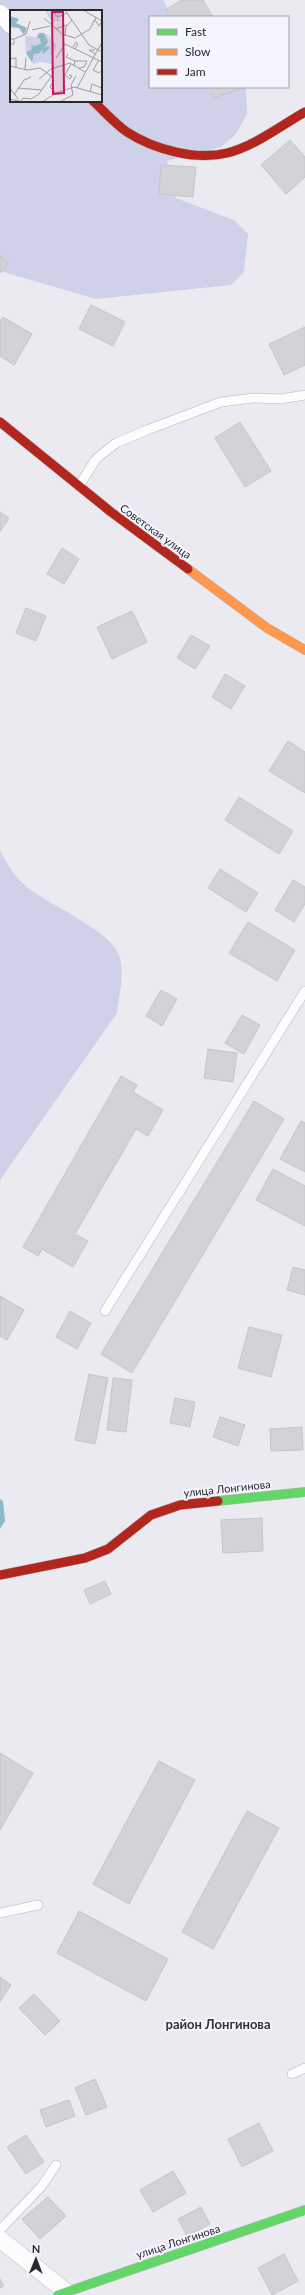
<svg xmlns="http://www.w3.org/2000/svg" width="305" height="2295" font-family="Lato,sans-serif">
<style>
.green{fill:#cfd1e8;fill-rule:evenodd}
.water{fill:#8ebac6}
.building{fill:#d3d3d7;stroke:#c5c5ca}
.lines{fill:none;stroke-linecap:round;stroke-linejoin:round}
.lane-casing{stroke:#b6b6bb;stroke-width:10}
.street-casing{stroke:#b6b6bb;stroke-width:18}
.fast-casing{stroke:#b6b6bb;stroke-width:10}
.slow-casing{stroke:#b6b6bb;stroke-width:10}
.jam-casing{stroke:#b6b6bb;stroke-width:10}
.lane{stroke:#fcfcfd;stroke-width:9}
.street{stroke:#fcfcfd;stroke-width:17}
.fast{stroke:#63d668;stroke-width:9}
.slow{stroke:#ff974d;stroke-width:9}
.jam{stroke:#b3261e;stroke-width:9}
.labels{text-anchor:middle;dominant-baseline:central;stroke-width:4;stroke-linejoin:round;paint-order:stroke}
.street-label{font-size:11px;fill:#28282d;stroke:#f4f5ff}
.quarter-label{font-size:13px;font-weight:bold;fill:#32323c;stroke:#f4f5ff}
.inset-road{fill:none;stroke:#9c9ca2;stroke-width:1}
.view{fill:#c2185b;fill-opacity:0.15;stroke:#c2185b;stroke-width:2}
.inset-edge{fill:none;stroke:#28282d;stroke-width:2}
</style>
<rect width="100%" height="100%" fill="#eaeaf0"/>
<path class="green" d="M 0,0 L 163,0 L 172,17 L 150,17 L 150,87 L 208,87 L 214,98 L 221,87 L 246,87 L 247,114 L 235,135 L 221,147 L 167,161 L 176,198 L 234,220 L 248,234 L 244,272 L 231,285 L 96,299 L 0,271 ZM 11,11 L 101,11 L 101,101 L 11,101 Z
M 0,850 C 6,863 15,878 27,887 C 49,905 110,930 119,955 C 125,971 119,997 117,1013 L 0,1180 Z"/>
<path class="water" d="M 0,1499 L 3,1501 L 5,1521 L 0,1529 Z"/>
<path class="building" d="M 182,0 L 203,0 L 213,17 L 169,17 L 165,10 Z
M 210,87 L 239,87 L 240,89 L 213,98 Z
M 290,140 L 305,157 L 305,177 L 286,194 L 261,165 Z
M 161,165 L 196,167 L 193,197 L 159,194 Z
M 0,256 L 8,263 L 0,273 Z
M 91,305 L 125,322 L 113,346 L 79,329 Z
M 3,317 L 32,334 L 14,365 L 0,356 L 0,321 Z
M 305,327 L 305,365 L 284,375 L 269,344 Z
M 240,422 L 271,471 L 245,487 L 215,438 Z
M 0,512 L 9,518 L 0,532 Z
M 62,548 L 79,559 L 64,584 L 47,574 Z
M 26,608 L 46,616 L 36,641 L 16,633 Z
M 132,611 L 147,642 L 112,659 L 97,627 Z
M 191,635 L 210,646 L 195,669 L 177,658 Z
M 225,674 L 245,686 L 231,709 L 212,697 Z
M 288,741 L 305,752 L 305,793 L 269,771 Z
M 239,797 L 293,831 L 279,854 L 225,820 Z
M 220,869 L 258,893 L 246,912 L 208,888 Z
M 293,880 L 305,887 L 305,904 L 294,922 L 275,910 Z
M 248,922 L 295,950 L 277,981 L 229,953 Z
M 161,990 L 177,999 L 162,1026 L 146,1016 Z
M 242,1015 L 260,1025 L 244,1054 L 225,1043 Z
M 208,1049 L 237,1053 L 233,1082 L 204,1078 Z
M 121,1076 L 137,1085 L 133,1092 L 163,1110 L 148,1136 L 136,1129 L 75,1234 L 88,1241 L 73,1267 L 42,1249 L 38,1256 L 23,1247 Z
M 254,1101 L 284,1119 L 132,1373 L 101,1354 Z
M 301,1121 L 305,1123 L 305,1172 L 280,1159 Z
M 273,1169 L 305,1186 L 305,1226 L 256,1200 Z
M 293,1267 L 305,1270 L 305,1295 L 287,1290 Z
M 0,1296 L 24,1310 L 7,1340 L 0,1336 Z
M 70,1311 L 91,1323 L 77,1349 L 56,1337 Z
M 249,1327 L 282,1335 L 271,1377 L 238,1368 Z
M 89,1374 L 108,1378 L 95,1444 L 75,1440 Z
M 113,1378 L 132,1380 L 126,1432 L 107,1430 Z
M 175,1398 L 195,1402 L 190,1427 L 170,1423 Z
M 220,1417 L 245,1425 L 238,1446 L 213,1437 Z
M 302,1427 L 303,1450 L 271,1451 L 270,1429 Z
M 262,1518 L 263,1551 L 223,1553 L 221,1520 Z
M 105,1581 L 111,1594 L 90,1604 L 84,1590 Z
M 0,1753 L 33,1773 L 0,1830 Z
M 159,1761 L 195,1780 L 129,1904 L 93,1884 Z
M 247,1811 L 279,1828 L 213,1949 L 182,1932 Z
M 79,1911 L 168,1959 L 146,2001 L 57,1953 Z
M 0,1977 L 11,1985 L 0,2002 Z
M 34,1994 L 60,2021 L 45,2035 L 19,2008 Z
M 95,2079 L 107,2107 L 86,2115 L 75,2088 Z
M 69,2100 L 75,2116 L 46,2127 L 40,2110 Z
M 259,2123 L 273,2151 L 242,2167 L 228,2139 Z
M 26,2135 L 44,2162 L 26,2174 L 7,2147 Z
M 173,2171 L 186,2193 L 153,2212 L 140,2190 Z
M 48,2197 L 66,2216 L 40,2239 L 22,2219 Z
M 201,2207 L 210,2224 L 187,2236 L 178,2219 Z
M 284,2254 L 298,2281 L 272,2295 L 258,2268 Z
M 0,2279 L 4,2286 L 0,2288 Z"/>
<g class="lines">
<g class="lane-casing">
<path id="lane" d="M 79,486 L 96,459 L 116,443 L 147,430 L 221,402 L 254,398 L 281,399 L 305,395
M 105,1311 L 305,991
M 0,1913 L 38,1905
M 292,2074 L 305,2068
M 0,2230 L 41,2187 L 56,2165"/>
</g>
<g class="street-casing">
<path id="street" d="M 0,13 L 11,25
M 0,2239 L 65,2291"/>
</g>
<g class="fast-casing">
<path id="fast" d="M 218,1501 L 305,1492
M 58,2295 L 305,2210"/>
</g>
<g class="slow-casing">
<path id="slow" d="M 188,569 L 267,628 L 305,650"/>
</g>
<g class="jam-casing">
<path id="jam" d="M 93,101 C 104,111 114,123 127,132 C 153,149 196,161 227,153 C 255,146 280,126 305,112
M 0,422 L 111,512 L 188,569
M 0,1575 L 85,1558 L 108,1549 L 151,1515 L 180,1505 L 218,1501"/>
</g>
<use href="#lane" class="lane"/>
<use href="#street" class="street"/>
<use href="#fast" class="fast"/>
<use href="#slow" class="slow"/>
<use href="#jam" class="jam"/>
</g>
<g class="labels">
<g class="street-label">
<text transform="translate(156 531) rotate(36)">Советская улица</text>
<text transform="translate(227 1488) rotate(-6)">улица Лонгинова</text>
<text transform="translate(178 2241) rotate(-18)">улица Лонгинова</text>
</g>
<g class="quarter-label">
<text x="218" y="2024">район Лонгинова</text>
</g>
</g>
<g transform="translate(10 10)">
<rect width="92" height="92" fill="#eaeaf0"/>
<path d="M 35,0 L 47,0 L 51,4 L 48,8 L 51,11 L 41,11 ZM 30,22 L 38,25 L 47,36 L 41,47 L 42,54 L 31,52 L 23,54 L 16,43 L 15,26 L 26,27 Z" fill="#cfd1e8"/>
<path d="M 0,6 L 9,9 L 6,13 L 17,18 L 14,25 L 9,18 L 0,17 ZM 29,23 L 34,23 L 38,32 L 34,38 L 38,36 L 40,38 L 33,44 L 32,39 L 30,43 L 24,44 L 22,52 L 16,43 L 22,39 L 21,35 L 25,36 L 35,32 L 31,34 L 30,29 L 27,28 Z" fill="#8ebac6"/>
<path class="inset-road" d="M 40,0 L 48,7 L 57,3M 55,0 L 79,35 L 92,42M 73,0 L 92,11M 34,8 L 52,24 L 65,28 L 80,19 L 86,7M 85,10 L 89,16 L 92,11M 45,19 L 57,15M 22,20 L 40,16M 55,26 L 56,17 L 62,10M 0,29 L 4,29 L 4,34 L 0,34M 4,29 L 16,24 L 20,11M 63,37 L 66,32 L 68,34 L 65,39M 58,44 L 56,47 L 65,51M 85,44 L 79,40 L 85,40M 46,48 L 55,34 L 92,52M 0,49 L 6,48 L 6,57M 89,50 L 83,60 L 89,63 L 92,60M 0,56 L 17,60 L 30,58 L 41,66M 64,56 L 65,51 L 77,51 L 74,57 L 69,58M 15,60 L 16,48M 59,65 L 62,66 L 60,69 L 55,65 L 61,54M 29,69 L 41,59 L 60,53 L 75,62M 44,70 L 40,77 L 46,83M 0,78 L 8,89M 8,78 L 32,80M 67,78 L 92,32M 80,82 L 82,74 L 92,78M 4,85 L 14,70 L 21,67M 0,89 L 13,92M 11,91 L 13,88 L 21,89 L 29,84 L 43,64M 32,92 L 46,83 L 64,77 L 92,85M 49,92 L 63,85 L 61,75 L 66,66"/>
<path class="view" d="M 42,2 L 53,2 L 54,83 L 43,84 Z"/>
<rect width="92" height="92" class="inset-edge"/>
</g>
<rect x="149" y="16" width="140" height="72" fill="#f4f5ff" stroke="#a2a3ab"/>
<rect x="157" y="29" width="20" height="6" fill="#63d668" stroke="#a2a3ab"/>
<text x="185" y="36" font-size="12" fill="#28282d">Fast</text>
<rect x="157" y="49" width="20" height="6" fill="#ff974d" stroke="#a2a3ab"/>
<text x="185" y="56" font-size="12" fill="#28282d">Slow</text>
<rect x="157" y="69" width="20" height="6" fill="#b3261e" stroke="#a2a3ab"/>
<text x="185" y="76" font-size="12" fill="#28282d">Jam</text>
<g transform="translate(36 2259) rotate(1)" stroke="#f4f5ff" stroke-width="3" paint-order="stroke">
<path d="M0-3L7 15L0 10L-7 15Z" fill="#28282d"/>
<text y="-6" font-size="11" font-weight="bold" text-anchor="middle" fill="#28282d">N</text>
</g>
</svg>
